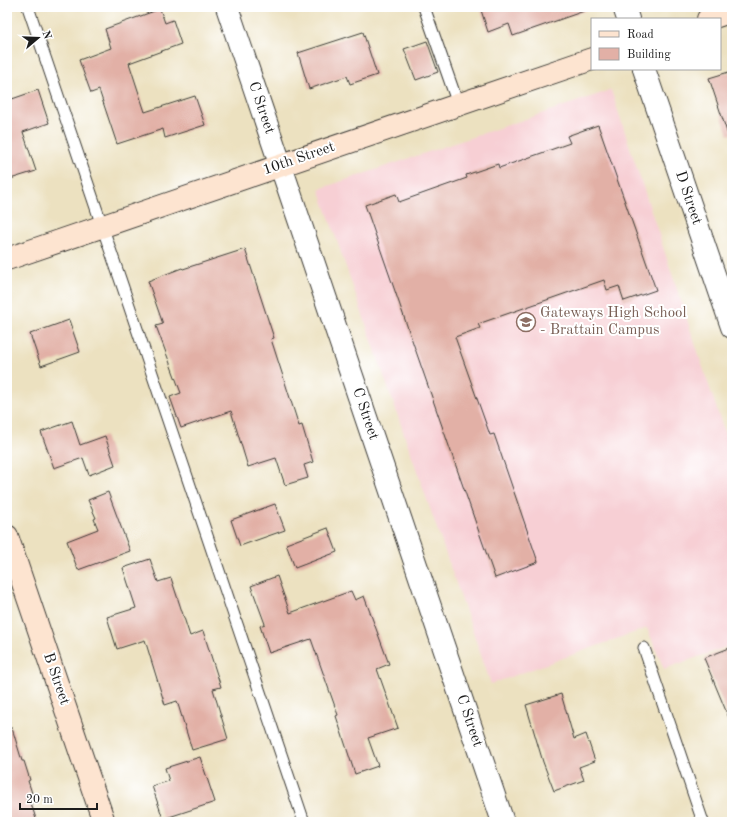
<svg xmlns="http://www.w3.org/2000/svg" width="739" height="829" font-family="'Old Standard TT',serif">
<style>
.built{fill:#f7cfd4}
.building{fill:#e2b0a6}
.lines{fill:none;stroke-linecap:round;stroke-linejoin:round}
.lane-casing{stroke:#3b3a35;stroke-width:13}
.street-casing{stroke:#3b3a35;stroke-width:24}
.secondary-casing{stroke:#3b3a35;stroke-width:24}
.lane{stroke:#fff;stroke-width:11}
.street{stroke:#fff;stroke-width:22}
.secondary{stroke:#fde4d0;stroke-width:22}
.labels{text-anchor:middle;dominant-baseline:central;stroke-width:4;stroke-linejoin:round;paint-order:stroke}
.street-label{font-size:15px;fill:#1c1c1c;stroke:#fff}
.education-label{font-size:15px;fill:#785e54;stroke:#fff;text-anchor:start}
</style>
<rect width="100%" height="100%" fill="#fff"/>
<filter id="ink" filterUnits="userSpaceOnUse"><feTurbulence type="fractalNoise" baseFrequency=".025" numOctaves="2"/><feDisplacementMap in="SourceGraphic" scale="8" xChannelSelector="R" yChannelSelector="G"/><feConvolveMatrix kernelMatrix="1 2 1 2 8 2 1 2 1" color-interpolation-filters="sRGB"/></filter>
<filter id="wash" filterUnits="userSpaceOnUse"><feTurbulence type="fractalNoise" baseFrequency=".012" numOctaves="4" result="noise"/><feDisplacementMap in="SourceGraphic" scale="16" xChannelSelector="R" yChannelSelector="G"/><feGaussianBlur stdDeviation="0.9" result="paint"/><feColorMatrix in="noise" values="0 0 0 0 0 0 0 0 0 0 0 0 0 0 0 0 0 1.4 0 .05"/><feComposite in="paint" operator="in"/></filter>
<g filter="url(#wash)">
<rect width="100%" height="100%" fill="#ece1c0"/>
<path class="built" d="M 611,90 L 732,455 L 732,645 L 664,669 L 647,628 L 491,684 L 319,189 Z"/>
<g id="blocks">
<path class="building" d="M 480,7 L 586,7 L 587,10 L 513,36 L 509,24 L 488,32 Z
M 160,9 L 165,23 L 173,20 L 181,44 L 129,63 L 145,112 L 195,96 L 205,125 L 165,138 L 163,129 L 117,144 L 99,90 L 91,93 L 79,60 L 111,48 L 105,29 Z
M 363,32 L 377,75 L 350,84 L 347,76 L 309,89 L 298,53 Z
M 427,41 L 438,72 L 416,80 L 404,49 Z
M 732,71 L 732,134 L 728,135 L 709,78 Z
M 38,90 L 49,123 L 23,132 L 36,171 L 7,180 L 7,95 L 11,94 L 12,99 Z
M 598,125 L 656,290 L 624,301 L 619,286 L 607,290 L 604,280 L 478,324 L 480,328 L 455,337 L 490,435 L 494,434 L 538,562 L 495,578 L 365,205 L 396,194 L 399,202 L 467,178 L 466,175 L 498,164 L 499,168 L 570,143 L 567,136 Z
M 245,249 L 274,338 L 271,339 L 299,426 L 302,425 L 313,462 L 304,465 L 308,478 L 285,485 L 276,458 L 248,467 L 231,411 L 181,428 L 170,397 L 181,393 L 156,326 L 163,324 L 148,281 L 182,268 L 183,269 Z
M 69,320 L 80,352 L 41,366 L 30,334 Z
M 72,421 L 80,445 L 105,436 L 115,465 L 89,475 L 83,458 L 54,468 L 41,432 Z
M 108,492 L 130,551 L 78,570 L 67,541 L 98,529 L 94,519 L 96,518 L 88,500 Z
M 275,504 L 285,530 L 240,546 L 231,520 Z
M 328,528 L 337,552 L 295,568 L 286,544 Z
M 150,559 L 158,582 L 171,578 L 190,636 L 203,631 L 221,687 L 213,689 L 228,739 L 192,750 L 177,701 L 165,705 L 145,640 L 117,649 L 107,617 L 136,608 L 123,568 Z
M 277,576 L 290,613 L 351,591 L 355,600 L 364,596 L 389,664 L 377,669 L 398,728 L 368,738 L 378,766 L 355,774 L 336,716 L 338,715 L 311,639 L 269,653 L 260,626 L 265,624 L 251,586 Z
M 732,647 L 732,723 L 731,723 L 704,658 Z
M 561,694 L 574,739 L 586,734 L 595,761 L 579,767 L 584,780 L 554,791 L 543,762 L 526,705 Z
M 7,728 L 12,728 L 22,761 L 24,761 L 30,780 L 28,781 L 32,793 L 28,794 L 37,822 L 7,822 Z
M 200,757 L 215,802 L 163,819 L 152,786 L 169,781 L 165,768 Z"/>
</g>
</g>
<g filter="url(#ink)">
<use href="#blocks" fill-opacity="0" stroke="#3b3a35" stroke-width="1"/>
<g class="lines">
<g class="lane-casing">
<path id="lane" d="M 28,7 L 304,822
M 424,7 L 458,104
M 644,648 L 703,822"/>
</g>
<g class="street-casing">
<path id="street" d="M 227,7 L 503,822
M 624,7 L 628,19
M 644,69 L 732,327"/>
</g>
<g class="secondary-casing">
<path id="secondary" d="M 708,19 L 732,11
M 7,259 L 592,59
M 7,536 L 104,822"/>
</g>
<use href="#lane" class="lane"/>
<use href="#street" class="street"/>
<use href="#secondary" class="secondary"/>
</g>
</g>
<defs>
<g id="school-ring" transform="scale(1)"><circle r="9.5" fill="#fff" stroke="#8d6e63" stroke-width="1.5"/><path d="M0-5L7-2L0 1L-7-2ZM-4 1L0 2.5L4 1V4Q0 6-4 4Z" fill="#8d6e63"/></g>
</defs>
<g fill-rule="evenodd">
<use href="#school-ring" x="526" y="322"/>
</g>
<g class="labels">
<g class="street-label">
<text transform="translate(261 108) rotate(71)">C Street</text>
<text transform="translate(299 159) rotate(-19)">10th Street</text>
<text transform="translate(688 198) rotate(71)">D Street</text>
<text transform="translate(365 414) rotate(71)">C Street</text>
<text transform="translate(56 679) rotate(71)">B Street</text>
<text transform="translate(469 721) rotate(71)">C Street</text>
</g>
<g class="education-label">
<text x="540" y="313">Gateways High School<tspan x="540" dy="17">- Brattain Campus</tspan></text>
</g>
</g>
<rect width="739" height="829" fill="none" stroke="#fff" stroke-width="24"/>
<rect x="591" y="18" width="130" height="52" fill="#ffffff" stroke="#a4a4a4"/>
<rect x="599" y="31" width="20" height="6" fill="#fde4d0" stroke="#a4a4a4"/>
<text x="627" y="38" font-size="12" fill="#1c1c1c">Road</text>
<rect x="599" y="48" width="20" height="12" fill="#e2b0a6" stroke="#a4a4a4"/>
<text x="627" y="58" font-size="12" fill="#1c1c1c">Building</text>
<g transform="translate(38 38) rotate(71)" stroke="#ffffff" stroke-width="3" paint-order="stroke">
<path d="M0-3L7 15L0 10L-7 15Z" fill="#1c1c1c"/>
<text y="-6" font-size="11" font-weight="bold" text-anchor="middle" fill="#1c1c1c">N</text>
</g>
<path d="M20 803v6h77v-6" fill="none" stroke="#1c1c1c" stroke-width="2"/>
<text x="26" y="803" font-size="12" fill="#1c1c1c" stroke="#ffffff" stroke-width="3" paint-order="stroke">20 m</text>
</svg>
